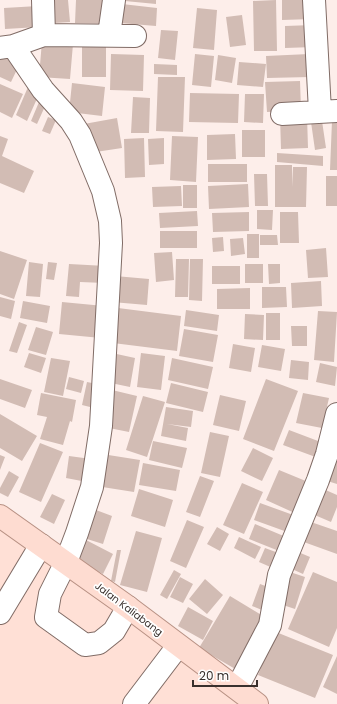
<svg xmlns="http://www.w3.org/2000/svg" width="337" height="704" font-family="Poppins,sans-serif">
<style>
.built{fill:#ffe0d6}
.building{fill:#d2bcb4}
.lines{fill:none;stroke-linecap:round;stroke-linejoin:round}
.minor-casing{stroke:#816c66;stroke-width:24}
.major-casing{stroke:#b89184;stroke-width:24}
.minor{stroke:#fff;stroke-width:22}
.major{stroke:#fedcd1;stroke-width:22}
.labels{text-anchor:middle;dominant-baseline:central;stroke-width:3.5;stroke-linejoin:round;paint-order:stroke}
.street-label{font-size:10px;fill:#39302d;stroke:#fff}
</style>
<rect width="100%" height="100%" fill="#fdeeea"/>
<path class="built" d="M 0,516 L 257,704 L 0,704 Z"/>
<path class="building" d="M 53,0 L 68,0 L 70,22 L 54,23 Z
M 76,0 L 108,0 L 108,24 L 75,23 Z
M 125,0 L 156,0 L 156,4 L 125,1 Z
M 276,0 L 277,51 L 254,51 L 253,1 Z
M 282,0 L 313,0 L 313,19 L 282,20 Z
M 122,4 L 157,8 L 156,26 L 120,23 Z
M 38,6 L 39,27 L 5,29 L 4,8 Z
M 197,8 L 217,10 L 214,50 L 193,48 Z
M 242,15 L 246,45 L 230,47 L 226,17 Z
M 313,25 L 314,47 L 285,48 L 285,26 Z
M 161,30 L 178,31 L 175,60 L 158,58 Z
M 82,36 L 106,36 L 106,77 L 82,77 Z
M 42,41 L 73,44 L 70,79 L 39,77 Z
M 0,54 L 20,63 L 11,82 L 0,77 Z
M 111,54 L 144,55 L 143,91 L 110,90 Z
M 195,54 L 214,56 L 211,87 L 192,85 Z
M 309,54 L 310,77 L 267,78 L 266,56 Z
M 218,55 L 236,58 L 232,83 L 215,80 Z
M 239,62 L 266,64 L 263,87 L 237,85 Z
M 154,64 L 177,65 L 177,75 L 154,74 Z
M 158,77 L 185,77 L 183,132 L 156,131 Z
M 300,81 L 301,110 L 267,112 L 265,82 Z
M 72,83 L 105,87 L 102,116 L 69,112 Z
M 0,84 L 23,94 L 12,118 L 0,112 Z
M 28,87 L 40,92 L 27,121 L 16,115 Z
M 190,93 L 239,94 L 238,123 L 189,122 Z
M 245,94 L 264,94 L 263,123 L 244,122 Z
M 133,97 L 150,98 L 149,133 L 131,133 Z
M 39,102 L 46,104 L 37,124 L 31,121 Z
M 280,116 L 307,116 L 308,148 L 281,149 Z
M 48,117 L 56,120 L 50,134 L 42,131 Z
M 117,118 L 122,148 L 89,153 L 84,124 Z
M 322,121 L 326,148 L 315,150 L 311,122 Z
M 332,121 L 337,121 L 337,170 L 330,170 Z
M 242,130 L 265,130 L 265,157 L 242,157 Z
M 235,134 L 236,159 L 207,160 L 207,135 Z
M 0,136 L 8,139 L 2,156 L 34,171 L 24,193 L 0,183 Z
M 172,136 L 198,137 L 196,182 L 170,180 Z
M 144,138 L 145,177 L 125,178 L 124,139 Z
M 164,138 L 164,164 L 149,165 L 148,139 Z
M 277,153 L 323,156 L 323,166 L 277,162 Z
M 208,164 L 247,164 L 247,182 L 208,182 Z
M 275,165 L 292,165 L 292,187 L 293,167 L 307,167 L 306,207 L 275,207 Z
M 254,174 L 267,174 L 268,206 L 255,206 Z
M 326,176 L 337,176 L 337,206 L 326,206 Z
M 248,184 L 249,207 L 209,209 L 208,186 Z
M 183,185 L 197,185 L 197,208 L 183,208 Z
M 181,186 L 182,206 L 153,207 L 152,187 Z
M 257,210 L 273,210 L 272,230 L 257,229 Z
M 197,211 L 198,226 L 160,228 L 159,213 Z
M 249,212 L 249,231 L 213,232 L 212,213 Z
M 280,212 L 298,212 L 299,243 L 280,243 Z
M 160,231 L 197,231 L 197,248 L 160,248 Z
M 247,234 L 259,234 L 259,258 L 247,258 Z
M 260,235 L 277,235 L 278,245 L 260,245 Z
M 223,237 L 224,251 L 213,252 L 212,238 Z
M 243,238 L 245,254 L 231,256 L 230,239 Z
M 326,248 L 328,277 L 308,278 L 306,250 Z
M 0,251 L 27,260 L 14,299 L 0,294 Z
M 172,252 L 174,280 L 156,282 L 154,253 Z
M 176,259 L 189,259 L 188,297 L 175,297 Z
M 190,259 L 203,259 L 202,301 L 189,300 Z
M 29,262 L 43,264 L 40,297 L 26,296 Z
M 48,262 L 57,263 L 54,280 L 46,279 Z
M 69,264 L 106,266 L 105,283 L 80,282 L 79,297 L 66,296 Z
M 245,264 L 263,264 L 263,283 L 245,283 Z
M 268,264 L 280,264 L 280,283 L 269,284 Z
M 212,266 L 240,266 L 240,284 L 212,284 Z
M 115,276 L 149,279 L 147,305 L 112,302 Z
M 321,281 L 322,306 L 292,308 L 291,283 Z
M 262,287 L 286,287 L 287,307 L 262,308 Z
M 250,288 L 250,309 L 217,309 L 217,289 Z
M 0,297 L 15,301 L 11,319 L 0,316 Z
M 23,301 L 50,306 L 47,323 L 20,318 Z
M 62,302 L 104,306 L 101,338 L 59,334 Z
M 118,308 L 181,316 L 177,351 L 113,343 Z
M 186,310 L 219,315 L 217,331 L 184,326 Z
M 318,311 L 337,312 L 334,362 L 314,360 Z
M 266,313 L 280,313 L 280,340 L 266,340 Z
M 245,314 L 264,315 L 263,340 L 244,339 Z
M 19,322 L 27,325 L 17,353 L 9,351 Z
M 291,326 L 307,326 L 307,346 L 292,346 Z
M 36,327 L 53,332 L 46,355 L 28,350 Z
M 184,329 L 218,335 L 213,362 L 179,356 Z
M 233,344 L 255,348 L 251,372 L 229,368 Z
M 262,345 L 285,349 L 281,371 L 258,367 Z
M 29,353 L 46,358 L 41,373 L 24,367 Z
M 112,353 L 135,358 L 130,387 L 106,382 Z
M 141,353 L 165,356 L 161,390 L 137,387 Z
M 51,358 L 70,361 L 63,396 L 44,392 Z
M 172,358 L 213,367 L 208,389 L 168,380 Z
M 291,360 L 309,362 L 308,380 L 289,378 Z
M 320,363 L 337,367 L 335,386 L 316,382 Z
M 69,377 L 84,381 L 81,393 L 66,389 Z
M 0,379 L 32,390 L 25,408 L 0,399 Z
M 266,379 L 298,391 L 274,451 L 243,439 Z
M 87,382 L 102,385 L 98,409 L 82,405 Z
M 171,383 L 208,392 L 203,412 L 166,403 Z
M 112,390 L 137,396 L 129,432 L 104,427 Z
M 41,393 L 76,400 L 72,422 L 70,421 L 63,445 L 40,439 L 47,417 L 37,415 Z
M 303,393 L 329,398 L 322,428 L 296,423 Z
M 220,395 L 246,401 L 239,431 L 213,425 Z
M 143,396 L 165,402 L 147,457 L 126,450 Z
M 166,407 L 193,411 L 191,427 L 167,424 L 188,428 L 186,441 L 161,436 Z
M 0,414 L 37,436 L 22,461 L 0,448 Z
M 289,430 L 326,444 L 321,459 L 283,445 Z
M 210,432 L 229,436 L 220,477 L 201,473 Z
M 153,441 L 187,448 L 182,468 L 149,460 Z
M 40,443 L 63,452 L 41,502 L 19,492 Z
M 253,448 L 273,458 L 262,481 L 241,471 Z
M 102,454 L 140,460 L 134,492 L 96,486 Z
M 337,454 L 337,484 L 324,480 Z
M 0,455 L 5,457 L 0,470 Z
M 69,456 L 91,459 L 87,482 L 66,478 Z
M 143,463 L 180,470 L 176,491 L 139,485 Z
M 279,470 L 313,484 L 299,515 L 266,500 Z
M 9,471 L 19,477 L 8,497 L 0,493 L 0,488 Z
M 200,476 L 214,481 L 200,517 L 186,512 Z
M 242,483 L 263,492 L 244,534 L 223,525 Z
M 321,488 L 337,495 L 337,507 L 331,522 L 310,513 Z
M 139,489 L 173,500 L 165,527 L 131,516 Z
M 52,494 L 65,500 L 54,524 L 40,517 Z
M 260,503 L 296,516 L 290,533 L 254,520 Z
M 96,510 L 112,516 L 103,544 L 87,539 Z
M 187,520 L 204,527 L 186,568 L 170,561 Z
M 308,521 L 337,531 L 337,554 L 301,541 Z
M 255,524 L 286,537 L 279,551 L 249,539 Z
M 217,527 L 229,534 L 220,551 L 207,544 Z
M 136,531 L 162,538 L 147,592 L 120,585 Z
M 239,537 L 261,547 L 255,559 L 234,548 Z
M 86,540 L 113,554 L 103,574 L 75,561 Z
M 265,548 L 281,554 L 275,569 L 259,562 Z
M 291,549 L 310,557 L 303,574 L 283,565 Z
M 117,550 L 121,550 L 115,582 L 111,581 Z
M 174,570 L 181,574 L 167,599 L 160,595 Z
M 284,570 L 305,577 L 295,609 L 274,602 Z
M 313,572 L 337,582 L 337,628 L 329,647 L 288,629 Z
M 180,577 L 193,584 L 183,603 L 170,597 Z
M 205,579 L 223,595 L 207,614 L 189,599 Z
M 260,584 L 271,588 L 262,610 L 252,606 Z
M 230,596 L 268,619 L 237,670 L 199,648 Z
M 188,607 L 213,621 L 203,640 L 178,626 Z
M 276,632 L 333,655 L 315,698 L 258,675 Z
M 337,656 L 337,694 L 323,687 Z"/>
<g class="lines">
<g class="minor-casing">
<path id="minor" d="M 43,0 L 44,35
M 314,0 L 320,111
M 109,35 L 114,0
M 13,46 L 43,90 L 71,121 L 80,135 L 103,191 L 110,221 L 111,243 L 101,426 L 92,487 L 77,533 L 66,562 L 50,594 L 46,617 L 85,645 L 99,643 L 114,631 L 128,607
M 0,48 L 13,46 L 44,35 L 135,36
M 282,114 L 337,111
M 0,613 L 41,545
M 237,688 L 270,625 L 279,575 L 318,480 L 327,454 L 337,414
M 134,704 L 178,646"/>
</g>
<g class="major-casing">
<path id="major" d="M 0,516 L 128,607 L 257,704"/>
</g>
<use href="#minor" class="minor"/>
<use href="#major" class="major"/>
</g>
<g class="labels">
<g class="street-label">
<text transform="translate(129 609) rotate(37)">Jalan Kaliabang</text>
</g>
</g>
<path d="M193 680v6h64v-6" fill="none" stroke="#39302d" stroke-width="2"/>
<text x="199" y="680" font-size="12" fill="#39302d" stroke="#ffffff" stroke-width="3" paint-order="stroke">20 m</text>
</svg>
